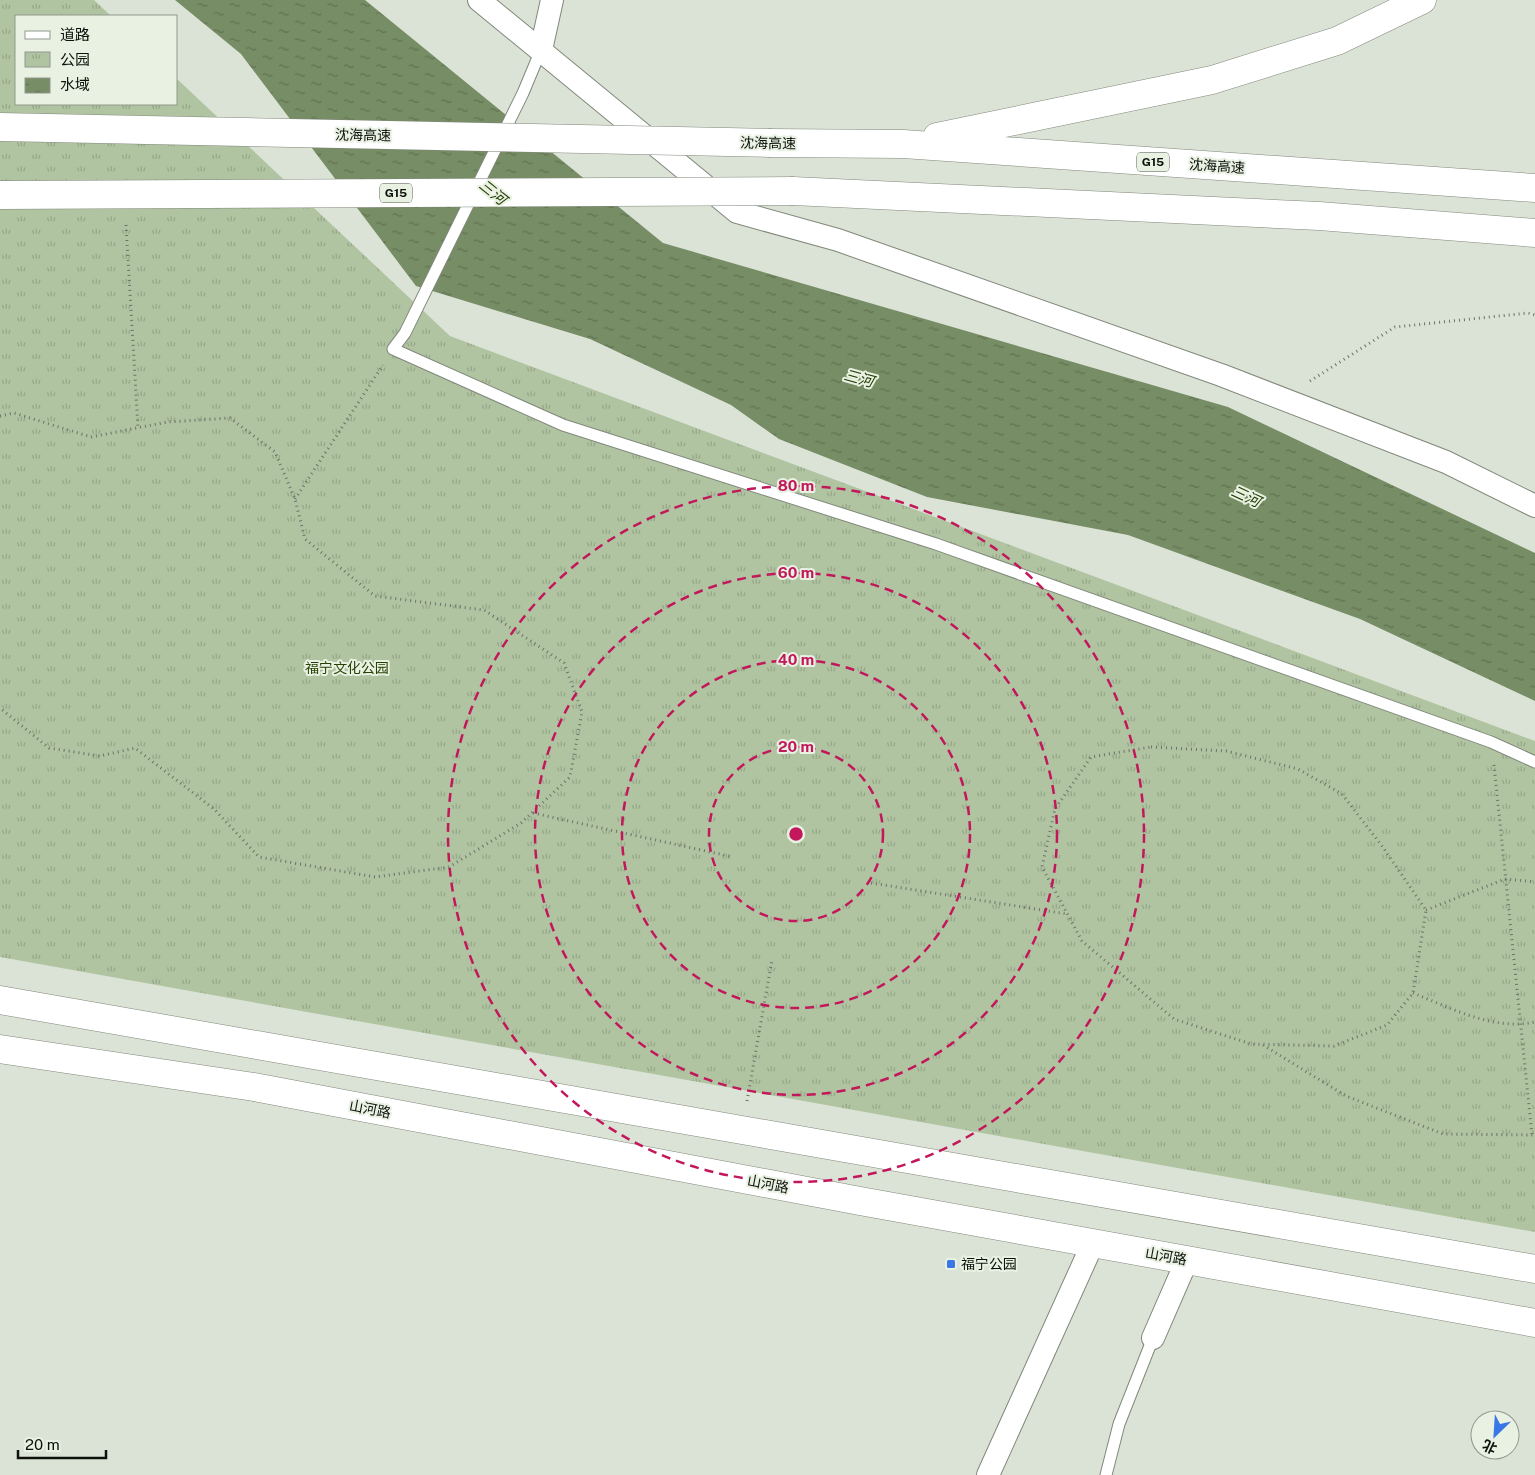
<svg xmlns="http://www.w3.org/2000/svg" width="1535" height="1475" font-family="'Public Sans','Noto Sans SC',sans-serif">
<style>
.park{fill:url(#park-tufts)}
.water{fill:url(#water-ripples)}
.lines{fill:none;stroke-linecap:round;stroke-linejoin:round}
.lane-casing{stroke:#81887b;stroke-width:13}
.street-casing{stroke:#81887b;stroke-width:24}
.secondary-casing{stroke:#81887b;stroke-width:29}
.highway-casing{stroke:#81887b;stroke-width:29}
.path{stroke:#6d7269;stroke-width:3;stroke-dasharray:1 4;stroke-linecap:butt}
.lane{stroke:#fff;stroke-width:11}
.street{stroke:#fff;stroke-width:22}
.secondary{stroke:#fff;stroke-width:28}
.highway{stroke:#fff;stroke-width:28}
.highway-bridge-casing{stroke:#81887b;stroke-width:29;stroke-linecap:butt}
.highway-bridge{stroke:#fff;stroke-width:28}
.ring{fill:none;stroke:#c2185b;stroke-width:2.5;stroke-dasharray:9 6}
.poi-dot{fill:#3977e6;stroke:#e9f1e3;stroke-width:2}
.labels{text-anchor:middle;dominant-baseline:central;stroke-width:4;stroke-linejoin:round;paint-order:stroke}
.shield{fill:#e9f1e3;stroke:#4f544c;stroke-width:1}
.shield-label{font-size:12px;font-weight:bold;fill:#0d100b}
.street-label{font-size:14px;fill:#0d100b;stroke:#e9f1e3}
.park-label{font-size:14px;fill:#264202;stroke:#e9f1e3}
.poi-label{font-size:14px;fill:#0d100b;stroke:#e9f1e3;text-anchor:start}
.water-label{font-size:15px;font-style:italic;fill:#233e00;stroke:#e9f1e3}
.centre{fill:#c2185b;stroke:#e9f1e3;stroke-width:2.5}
.ring-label{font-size:15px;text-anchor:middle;font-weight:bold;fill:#c2185b;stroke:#e9f1e3;stroke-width:4;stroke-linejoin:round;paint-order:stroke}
</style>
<defs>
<pattern id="park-tufts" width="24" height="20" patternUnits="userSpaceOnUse" patternTransform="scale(1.25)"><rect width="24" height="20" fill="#b0c4a1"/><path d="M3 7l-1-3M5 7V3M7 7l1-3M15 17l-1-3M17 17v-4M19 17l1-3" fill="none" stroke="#96a789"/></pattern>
<pattern id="water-ripples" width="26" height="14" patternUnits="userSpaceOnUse" patternTransform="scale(1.25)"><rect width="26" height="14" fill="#778d65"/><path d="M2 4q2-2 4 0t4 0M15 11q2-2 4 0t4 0" fill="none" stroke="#607251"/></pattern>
</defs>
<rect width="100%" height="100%" fill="#dbe3d6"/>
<path class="park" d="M 0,0 L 94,0 L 111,16 L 16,16 L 16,104 L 176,104 L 176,78 L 450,336 L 1535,741 L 1535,1232 L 0,957 Z"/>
<path class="water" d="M 175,0 L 365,0 L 663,243 L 1228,407 L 1535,553 L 1535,701 L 1360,619 L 1128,535 L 927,497 L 779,439 L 731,405 L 590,339 L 416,286 L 241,54 Z"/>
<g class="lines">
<g class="lane-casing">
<path id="lane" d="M 541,50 L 523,93 L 405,333 L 393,349 L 563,425 L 936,544 L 1491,742 L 1535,762
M 1106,1475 L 1119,1424 L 1153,1338"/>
</g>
<g class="street-casing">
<path id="street" d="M 479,0 L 737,212 L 838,240 L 1221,375 L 1446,462 L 1535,506
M 541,50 L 552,0
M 1153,1338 L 1187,1260
M 988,1475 L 1093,1243"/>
</g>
<g class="secondary-casing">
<path id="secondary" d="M 0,1000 L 1535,1269
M 0,1049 L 254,1087 L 860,1201 L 1535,1323"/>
</g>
<g class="highway-casing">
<path id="highway" d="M 937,137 L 1212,80 L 1337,41 L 1422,0
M 771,143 L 903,144 L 1535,188
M 793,191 L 1319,216 L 1535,233"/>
</g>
<path class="path" d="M 126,225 L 138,428
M 1310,381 L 1395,327 L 1528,313 L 1535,315
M 0,416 L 14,413 L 91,437 L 167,422 L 230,418 L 275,452 L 295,499 L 305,539 L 375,596 L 484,610 L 564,663 L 582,712 L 570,777 L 521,823 L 449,867 L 375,877 L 259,857 L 214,809 L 135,748 L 100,756 L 49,748 L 0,708
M 295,499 L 383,365
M 1151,747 L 1226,751 L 1298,769 L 1342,794 L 1382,846 L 1426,910 L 1413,993 L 1387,1025 L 1334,1046 L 1251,1044 L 1174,1019 L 1082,941 L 1042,867 L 1055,809 L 1091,757 Z
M 1494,765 L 1532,1135
M 533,813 L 733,857
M 871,883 L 1067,914
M 1426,910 L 1505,879 L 1535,882
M 1413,993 C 1451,1008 1493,1031 1535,1022
M 1263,1045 L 1346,1096 L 1443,1134 L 1535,1135
M 747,1101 L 772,960"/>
<use href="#lane" class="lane"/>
<use href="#street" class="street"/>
<use href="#secondary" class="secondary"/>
<use href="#highway" class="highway"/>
<g class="highway-bridge-casing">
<path id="highway-bridge" d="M 0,127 L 771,143
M 0,195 L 793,191"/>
</g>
<use href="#highway-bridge" class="highway-bridge"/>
</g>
<g class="ring">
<circle cx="796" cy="834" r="87"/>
<circle cx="796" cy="834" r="174"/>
<circle cx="796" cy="834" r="261"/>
<circle cx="796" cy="834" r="348"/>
</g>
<rect class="poi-dot" x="946" y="1259" width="10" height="10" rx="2.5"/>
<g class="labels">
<g class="shield">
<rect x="1137" y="152.5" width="32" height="19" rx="4"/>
<rect x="380" y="183.5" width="32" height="19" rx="4"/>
</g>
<g class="shield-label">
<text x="1153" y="162">G15</text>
<text x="396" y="193">G15</text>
</g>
<g class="street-label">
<text transform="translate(363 135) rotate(1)">沈海高速</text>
<text transform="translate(768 143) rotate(1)">沈海高速</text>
<text transform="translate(1217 166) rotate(4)">沈海高速</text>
<text transform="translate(370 1109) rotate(11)">山河路</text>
<text transform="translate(768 1184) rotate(11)">山河路</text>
<text transform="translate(1166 1256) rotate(10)">山河路</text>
</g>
<g class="park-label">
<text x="347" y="668">福宁文化公园</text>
</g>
<g class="poi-label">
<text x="961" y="1264">福宁公园</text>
</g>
<g class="water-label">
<text transform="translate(493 192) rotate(39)">三河</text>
<text transform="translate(859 378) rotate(15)">三河</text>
<text transform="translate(1246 496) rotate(25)">三河</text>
</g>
</g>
<circle cx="796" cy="834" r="8" class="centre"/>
<g class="ring-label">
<text x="796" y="491">80 m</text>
<text x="796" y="578">60 m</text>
<text x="796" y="665">40 m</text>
<text x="796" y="752">20 m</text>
</g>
<rect x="15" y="15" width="162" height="90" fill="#e9f1e3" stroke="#91978d"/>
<rect x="25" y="31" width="25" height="8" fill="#ffffff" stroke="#91978d"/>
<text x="60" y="40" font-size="15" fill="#0d100b">道路</text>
<rect x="25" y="52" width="25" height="15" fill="url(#park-tufts)" stroke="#91978d"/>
<text x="60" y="65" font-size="15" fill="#0d100b">公园</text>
<rect x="25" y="78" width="25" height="15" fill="url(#water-ripples)" stroke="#91978d"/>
<text x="60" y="90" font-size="15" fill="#0d100b">水域</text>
<g transform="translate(1495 1435) rotate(205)"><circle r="24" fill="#e9f1e3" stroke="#91978d"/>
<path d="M0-4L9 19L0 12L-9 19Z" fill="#3977e6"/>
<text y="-8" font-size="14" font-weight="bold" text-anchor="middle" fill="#0d100b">北</text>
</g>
<path d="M18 1450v8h88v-8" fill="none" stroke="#0d100b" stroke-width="2.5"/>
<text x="25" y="1450" font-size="15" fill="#0d100b" stroke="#e9f1e3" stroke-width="4" paint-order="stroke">20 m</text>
</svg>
